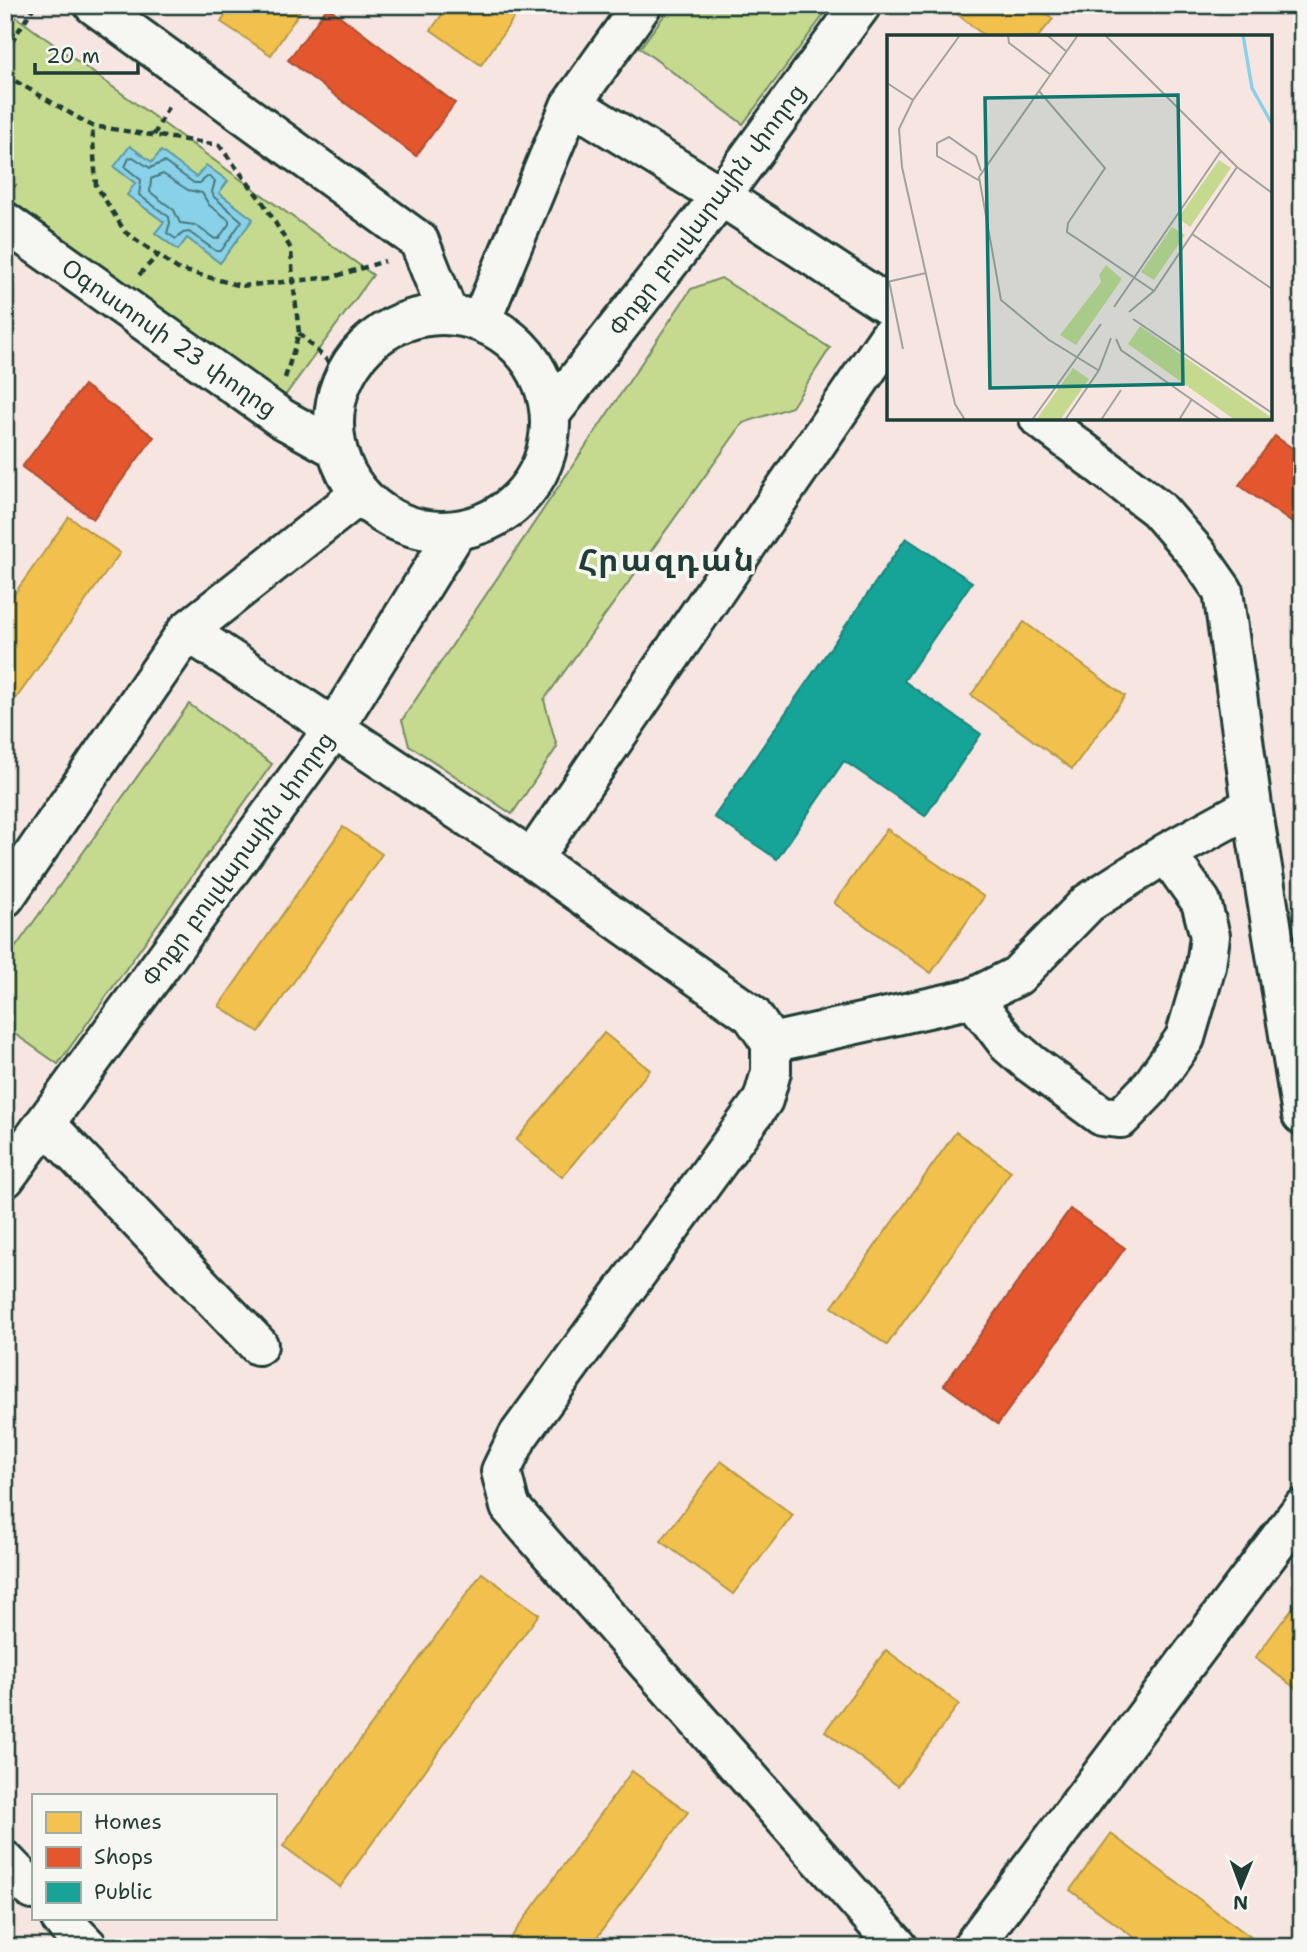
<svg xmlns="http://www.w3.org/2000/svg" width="1307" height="1952" font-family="'Shantell Sans','Noto Sans Armenian',sans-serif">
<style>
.green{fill:#c5da8f;stroke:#728c62;stroke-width:2}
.water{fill:#88d1e8;stroke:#5e96a0;stroke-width:2}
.homes{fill:#f2c14e;stroke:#b39946;stroke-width:2}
.shops{fill:#e4572e;stroke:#a94f30;stroke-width:2}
.public{fill:#17a398;stroke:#19847a;stroke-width:2}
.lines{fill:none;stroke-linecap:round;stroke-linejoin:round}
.shore{stroke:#49787c;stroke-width:2}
.minor-casing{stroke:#1f3d34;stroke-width:44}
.path{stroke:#1f3d34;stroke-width:4.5;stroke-dasharray:7 5;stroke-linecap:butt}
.minor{stroke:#f6f6f2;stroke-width:38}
.labels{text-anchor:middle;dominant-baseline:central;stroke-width:7;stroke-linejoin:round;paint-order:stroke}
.street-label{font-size:24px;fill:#1f3d34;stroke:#f6f6f2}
.district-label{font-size:32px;font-weight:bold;letter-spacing:2px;fill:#1f3d34;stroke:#f6f6f2}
.inset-river{fill:none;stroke:#88d1e8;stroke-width:3.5}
.inset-road{fill:none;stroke:#a1a29c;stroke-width:2}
.view{fill:#0f766e;fill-opacity:0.15;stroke:#0f766e;stroke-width:3.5}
.inset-edge{fill:none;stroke:#1f3d34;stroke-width:3.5}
</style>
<rect width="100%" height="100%" fill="#f7e5e2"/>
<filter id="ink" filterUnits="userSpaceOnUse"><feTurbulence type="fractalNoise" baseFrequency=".0143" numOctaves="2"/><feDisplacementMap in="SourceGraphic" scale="14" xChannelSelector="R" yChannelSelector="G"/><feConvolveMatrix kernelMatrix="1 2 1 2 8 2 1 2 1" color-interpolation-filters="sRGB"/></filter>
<g filter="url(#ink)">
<path class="green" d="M 672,5 L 831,5 L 743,124 L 640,48 Z
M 5,9 L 373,275 L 284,397 L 5,196 Z
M 721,278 L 830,348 L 792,407 L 743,423 L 544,700 L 557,747 L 512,814 L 409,745 L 402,720 L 691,289 Z
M 189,704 L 272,764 L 58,1064 L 5,1027 L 5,962 Z"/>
<path class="water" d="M 130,146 L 152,162 L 161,151 L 196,177 L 206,165 L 228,181 L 219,193 L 253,219 L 220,263 L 187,238 L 178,250 L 155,233 L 164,222 L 127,195 L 135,183 L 114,167 Z"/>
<path class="homes" d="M 141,5 L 157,5 L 152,13 Z
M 232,5 L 304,5 L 271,55 L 221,22 Z
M 449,5 L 523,5 L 481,65 L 431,30 Z
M 1036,5 L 1053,19 L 1038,37 L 986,37 L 947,6 Z
M 69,517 L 120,553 L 5,714 L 5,607 Z
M 1024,622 L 1125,696 L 1072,769 L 971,695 Z
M 343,827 L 382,854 L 259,1032 L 219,1006 Z
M 887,829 L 984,897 L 931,973 L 834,903 Z
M 604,1033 L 650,1070 L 562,1177 L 516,1140 Z
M 956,1132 L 1011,1171 L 887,1345 L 832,1307 Z
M 721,1461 L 793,1515 L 733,1594 L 661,1541 Z
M 482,1573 L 539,1614 L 340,1887 L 283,1846 Z
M 1296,1603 L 1302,1607 L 1302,1693 L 1255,1658 Z
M 886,1650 L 959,1704 L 898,1786 L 825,1731 Z
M 632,1771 L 688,1812 L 590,1947 L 504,1947 Z
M 1111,1834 L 1264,1947 L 1147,1947 L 1070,1890 Z"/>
<path class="shops" d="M 328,7 L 455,103 L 416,156 L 288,60 Z
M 84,385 L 154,437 L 93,519 L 22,467 Z
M 1275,436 L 1302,455 L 1302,530 L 1239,485 Z
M 1070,1209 L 1125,1248 L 998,1424 L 944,1385 Z"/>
<path class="public" d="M 906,538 L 972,582 L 904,681 L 981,734 L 925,816 L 844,761 L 777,859 L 714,817 Z"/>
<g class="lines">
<path class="shore" d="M 133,157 L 150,168 L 164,162 L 194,183 L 200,183 L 208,176 L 215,181 L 212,192 L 214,197 L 242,221 L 221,251 L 216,251 L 189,232 L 183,233 L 176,239 L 167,233 L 170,223 L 169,217 L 139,195 L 141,180 L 125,167 L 129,158 Z
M 163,174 L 188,190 L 202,193 L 209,205 L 229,220 L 229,224 L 219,238 L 215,239 L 195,225 L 180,223 L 174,210 L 150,192 L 151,179 Z"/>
<g class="minor-casing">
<path id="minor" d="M 94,5 L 419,241 L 448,314
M 572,104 L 721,196 L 889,306
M 5,222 L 281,418 L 335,448
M334 423a108 108 0 1 1 216 0a108 108 0 1 1-216 0Z
M 481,321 L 570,106 L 642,5
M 551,413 L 721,196 L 861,5
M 1039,418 L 1158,509 L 1197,554 L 1223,591 L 1252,806 L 1302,1115
M 187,631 L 532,859 L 752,1015 L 771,1043 L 771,1072 L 763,1100 L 518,1436 L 501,1471 L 510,1507 L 898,1947
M 532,859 L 889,337
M 5,897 L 187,631 L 360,494
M 973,998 L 1009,1045 L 1030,1063 L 1102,1116 L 1121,1118 L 1150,1088 L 1185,1038 L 1206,966 L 1210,936 L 1201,902 L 1166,853
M 771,1043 L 973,998 L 1017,976 L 1088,903 L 1166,853 L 1252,806
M 45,1123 L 258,1345
M 5,1178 L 334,728 L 457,530
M 5,1861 L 33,1890
M 61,1919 L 88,1947
M 972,1947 L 1302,1509"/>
</g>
<path class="path" d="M 5,52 L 35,5
M 5,75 L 92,126 L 219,145 L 264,204 L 291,249 L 293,281 L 241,286 L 178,269 L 125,232 L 96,185 L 92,126
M 154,135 L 169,105
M 5,179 L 16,186
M 139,275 L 158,255
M 299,333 L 343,376
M 285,378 L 299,333 L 293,281 L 333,277 L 385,261"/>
<use href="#minor" class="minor"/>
</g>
</g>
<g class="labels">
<g class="street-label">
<text transform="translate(707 210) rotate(-53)">Փոքր բուլվարային փողոց</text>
<text transform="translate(169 338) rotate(35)">Օգոստոսի 23 փողոց</text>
<text transform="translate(238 859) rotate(-54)">Փոքր բուլվարային փողոց</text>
</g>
<g class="district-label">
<text x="667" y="559">Հրազդան</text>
</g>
</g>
<g transform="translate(887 35)">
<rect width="385" height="385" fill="#f7e5e2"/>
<path d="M 332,125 L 344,133 L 303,192 L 291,183 ZM 285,192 L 298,200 L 267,245 L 254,237 ZM 219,230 L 235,244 L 189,310 L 173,300 L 214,247 L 212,240 ZM 253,291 L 385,383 L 385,385 L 348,385 L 241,309 ZM 186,333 L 202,344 L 173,385 L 149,385 Z" fill="#c5da8f"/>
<path class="inset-river" d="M 356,0 L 365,53 L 385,89"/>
<path class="inset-road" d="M 73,0 L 26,65 L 12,94 L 15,132 L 68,369 L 78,385M 121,0 L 122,8 L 164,40M 160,0 L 180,17M 191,0 L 92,142 L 114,265 L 162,305 L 211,335M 218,0 L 350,132 L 385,158M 0,48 L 26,65M 152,56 L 218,133 L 181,188 L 180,197 L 267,256M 93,146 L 50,121 L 50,108 L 62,102 L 89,121 L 94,136M 305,199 L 385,254M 2,246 L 16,314M 0,247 L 39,238M 227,272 L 334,116M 242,277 L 267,256 L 350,132M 246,284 L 385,378M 229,304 L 234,315 L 334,385M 145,385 L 214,289M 178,385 L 212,335 L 224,303M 214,385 L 234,355M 292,385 L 305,364"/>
<path class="view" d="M 291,60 L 296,349 L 103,353 L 98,63 Z"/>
<rect width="385" height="385" class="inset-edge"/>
</g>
<rect width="1307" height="1952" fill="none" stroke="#f6f6f2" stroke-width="28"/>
<rect x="14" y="14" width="1279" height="1924" fill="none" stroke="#1f3d34" stroke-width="2.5" filter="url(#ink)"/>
<rect x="32" y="1794" width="245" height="126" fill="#f6f6f2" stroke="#a0aca6" stroke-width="2"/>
<rect x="46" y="1812" width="35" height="21" fill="#f2c14e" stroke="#a0aca6" stroke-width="2"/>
<text x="94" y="1829" font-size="21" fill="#1f3d34">Homes</text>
<rect x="46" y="1847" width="35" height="21" fill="#e4572e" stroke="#a0aca6" stroke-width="2"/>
<text x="94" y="1864" font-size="21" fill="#1f3d34">Shops</text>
<rect x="46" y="1882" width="35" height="21" fill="#17a398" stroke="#a0aca6" stroke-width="2"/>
<text x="94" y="1899" font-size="21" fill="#1f3d34">Public</text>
<g transform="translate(1241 1886) rotate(181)" stroke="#f6f6f2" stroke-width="5" paint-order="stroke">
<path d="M0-5L12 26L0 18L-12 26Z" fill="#1f3d34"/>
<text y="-10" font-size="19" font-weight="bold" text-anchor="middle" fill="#1f3d34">N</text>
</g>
<path d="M35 63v10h103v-10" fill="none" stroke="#1f3d34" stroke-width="3.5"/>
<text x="46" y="63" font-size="21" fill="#1f3d34" stroke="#f6f6f2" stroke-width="5" paint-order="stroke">20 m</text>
</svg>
